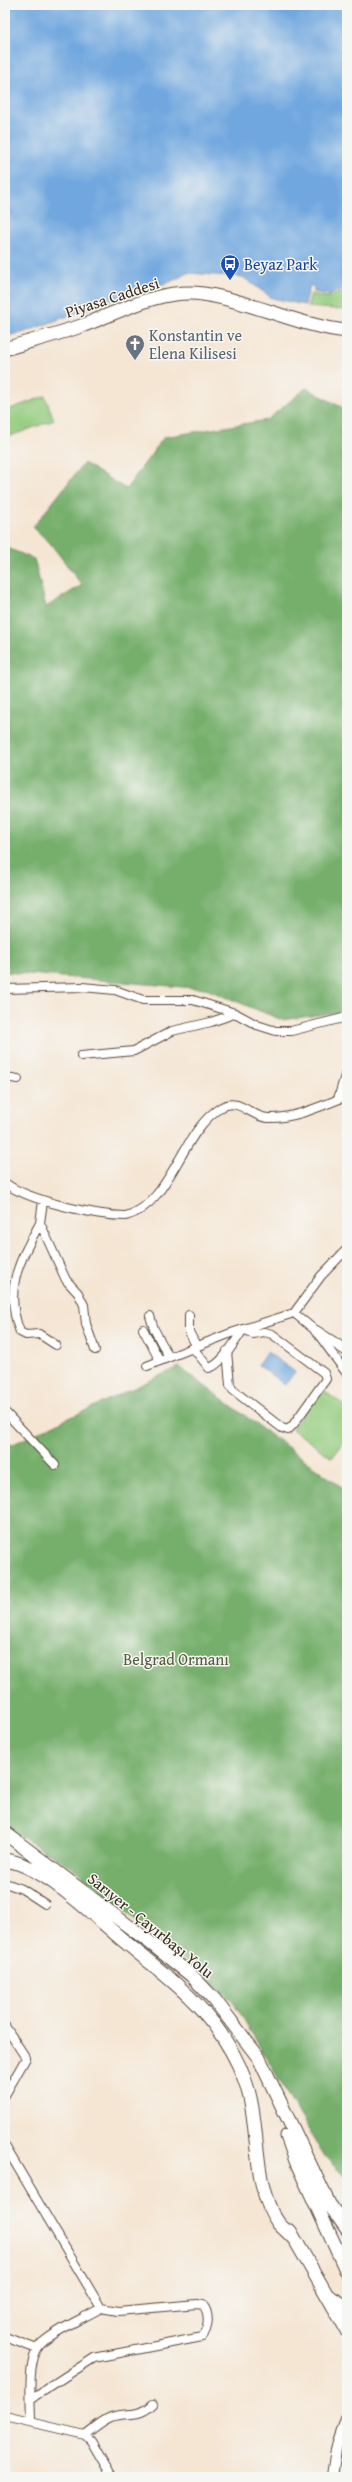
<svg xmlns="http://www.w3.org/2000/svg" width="352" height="2482" font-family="'Gentium Book Plus',serif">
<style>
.green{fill:#93cb7d;stroke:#677a4e}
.forest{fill:#76af6c;stroke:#586c45}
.water{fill:#71a7df;stroke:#56687e}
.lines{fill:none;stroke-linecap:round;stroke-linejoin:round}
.minor-casing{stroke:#574639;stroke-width:10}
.tertiary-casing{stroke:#574639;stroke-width:12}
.primary-casing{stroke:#574639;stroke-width:15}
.minor{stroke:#fff;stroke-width:8}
.tertiary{stroke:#fff;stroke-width:10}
.primary{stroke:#fff;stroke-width:13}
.labels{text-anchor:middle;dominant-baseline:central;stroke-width:3;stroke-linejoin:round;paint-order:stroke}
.transit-label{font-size:16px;fill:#164399;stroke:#f6f6f2;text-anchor:start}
.street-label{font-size:16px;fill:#3b2a1e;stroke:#f6f6f2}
.worship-label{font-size:16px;fill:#5b616d;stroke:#f6f6f2;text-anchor:start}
.park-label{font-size:16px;fill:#555a3a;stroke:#f6f6f2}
</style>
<rect width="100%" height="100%" fill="#f6f6f2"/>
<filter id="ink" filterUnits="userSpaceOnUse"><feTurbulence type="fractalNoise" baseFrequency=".025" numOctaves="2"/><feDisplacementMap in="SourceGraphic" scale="8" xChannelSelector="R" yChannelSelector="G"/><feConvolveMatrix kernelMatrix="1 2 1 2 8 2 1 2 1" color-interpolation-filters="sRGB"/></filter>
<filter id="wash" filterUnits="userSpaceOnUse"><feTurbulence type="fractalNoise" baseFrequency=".012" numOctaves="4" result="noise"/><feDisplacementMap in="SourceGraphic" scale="16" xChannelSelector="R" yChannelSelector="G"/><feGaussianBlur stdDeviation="0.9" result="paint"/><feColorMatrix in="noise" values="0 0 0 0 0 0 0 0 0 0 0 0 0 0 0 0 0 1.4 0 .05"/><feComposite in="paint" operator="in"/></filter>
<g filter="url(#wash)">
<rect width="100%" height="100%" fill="#f5e6d4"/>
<path class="green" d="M 347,291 L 347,310 L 307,307 L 311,294 L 327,297 Z
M 45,396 L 54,420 L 5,438 L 5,411 Z
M 321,1389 L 347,1407 L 347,1438 L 332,1458 L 292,1429 Z"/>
<path class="forest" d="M 306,388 L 347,410 L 347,1011 L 282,1020 L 206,989 L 5,972 L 5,547 L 34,559 L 46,607 L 82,585 L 50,543 L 33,527 L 84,463 L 126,489 L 164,437 L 267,420 Z
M 179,1367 L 347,1491 L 347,2179 L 324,2156 L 233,2001 L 72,1867 L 5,1827 L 5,1437 L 11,1445 Z"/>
<path class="water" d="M 5,5 L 347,5 L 347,287 L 328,295 L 314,292 L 314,287 L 310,285 L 305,305 L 272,298 L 243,277 L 188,273 L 170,282 L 138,290 L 22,333 L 5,336 Z
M 267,1352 L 295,1372 L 285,1385 L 258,1365 Z"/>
</g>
<g filter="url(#ink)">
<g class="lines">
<g class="minor-casing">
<path id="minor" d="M 5,989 L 82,987 L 115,990 L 143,1000 L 193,1000 L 235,1013 L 257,1025 L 276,1031 L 291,1031 L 347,1017
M 81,1056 L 134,1051 L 172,1031 L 211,1022 L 234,1014
M 5,1077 L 18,1079
M 338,1099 L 347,1069
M 5,1183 C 27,1200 97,1216 126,1216 C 171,1204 181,1132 220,1108 C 239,1096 250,1117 268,1118 C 295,1119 323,1105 347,1096
M 43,1201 L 40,1223 L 66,1280 L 78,1293 L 84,1305 L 86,1324 L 95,1350
M 40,1223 C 20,1261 3,1288 20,1332 L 26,1335 L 39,1334 L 56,1345
M 294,1313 L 321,1276 L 347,1249
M 189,1315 L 189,1332 L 197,1347
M 150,1316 L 154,1329 L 169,1357
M 143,1329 L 160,1361
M 193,1348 L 209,1368 C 223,1364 235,1340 244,1329 L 253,1334 L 264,1332 L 272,1334 L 324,1373 L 326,1379 L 293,1425 L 288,1430 L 282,1428 L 233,1390 L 230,1385 L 227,1351
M 147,1366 L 231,1333 L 294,1313 L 316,1331 L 347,1374
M 5,1412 L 55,1465
M 5,1883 L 22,1889 L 45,1904
M 5,2026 L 26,2058 L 5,2095
M 5,2146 L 101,2308
M 5,2337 L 37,2349
M 5,2416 L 85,2435 L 91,2441 L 112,2477
M 31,2422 C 31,2401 26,2355 43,2342 C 59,2328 82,2319 101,2308 L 118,2311 L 197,2304 L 203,2305 C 210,2314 209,2328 202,2337 L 94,2358 L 32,2398
M 85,2435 C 93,2429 101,2421 111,2417 C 128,2411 138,2419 153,2404"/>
</g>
<g class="tertiary-casing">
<path id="tertiary" d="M 316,1331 L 347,1351
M 332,2477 L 336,2449 L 347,2416"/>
</g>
<g class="primary-casing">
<path id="primary" d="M 5,349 C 31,341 58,334 84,325 C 121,311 162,288 203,294 C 252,301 297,326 347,331
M 5,1833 L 143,1937 L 191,1975 L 214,1999 L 259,2058 L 329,2204 L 347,2229
M 5,1860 C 44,1865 94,1916 124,1941 C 155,1967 187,1990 213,2023 C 225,2039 237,2059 244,2078 C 262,2123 250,2185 279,2224 C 284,2229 290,2234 294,2239
M 287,2136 L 296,2161 L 347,2272
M 290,2231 L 347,2330
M 330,2297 L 347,2307"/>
</g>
<use href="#minor" class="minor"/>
<use href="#tertiary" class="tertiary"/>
<use href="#primary" class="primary"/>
</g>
</g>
<defs>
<g id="bus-pin" transform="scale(1)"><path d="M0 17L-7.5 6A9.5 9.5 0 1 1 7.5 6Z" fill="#1a4fb4" stroke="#f6f6f2"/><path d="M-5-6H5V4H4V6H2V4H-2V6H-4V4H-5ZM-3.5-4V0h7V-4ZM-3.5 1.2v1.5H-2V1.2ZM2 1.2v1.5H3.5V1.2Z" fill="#fff"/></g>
<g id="church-pin" transform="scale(1)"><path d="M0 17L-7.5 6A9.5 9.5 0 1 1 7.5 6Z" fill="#6b7280" stroke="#f6f6f2"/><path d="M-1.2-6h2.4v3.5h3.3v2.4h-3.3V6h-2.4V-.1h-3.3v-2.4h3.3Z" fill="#fff"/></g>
</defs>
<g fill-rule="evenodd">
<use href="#bus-pin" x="230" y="264"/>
<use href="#church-pin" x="135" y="344"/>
</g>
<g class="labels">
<g class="transit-label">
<text x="244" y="264">Beyaz Park</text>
</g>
<g class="street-label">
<text transform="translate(112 297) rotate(-18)">Piyasa Caddesi</text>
<text transform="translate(151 1925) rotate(39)">Sarıyer - Çayırbaşı Yolu</text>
</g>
<g class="worship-label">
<text x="149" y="335">Konstantin ve<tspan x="149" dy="18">Elena Kilisesi</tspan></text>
</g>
<g class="park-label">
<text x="176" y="1659">Belgrad Ormanı</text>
</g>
</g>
<rect width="352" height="2482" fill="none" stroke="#f6f6f2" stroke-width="20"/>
</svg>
